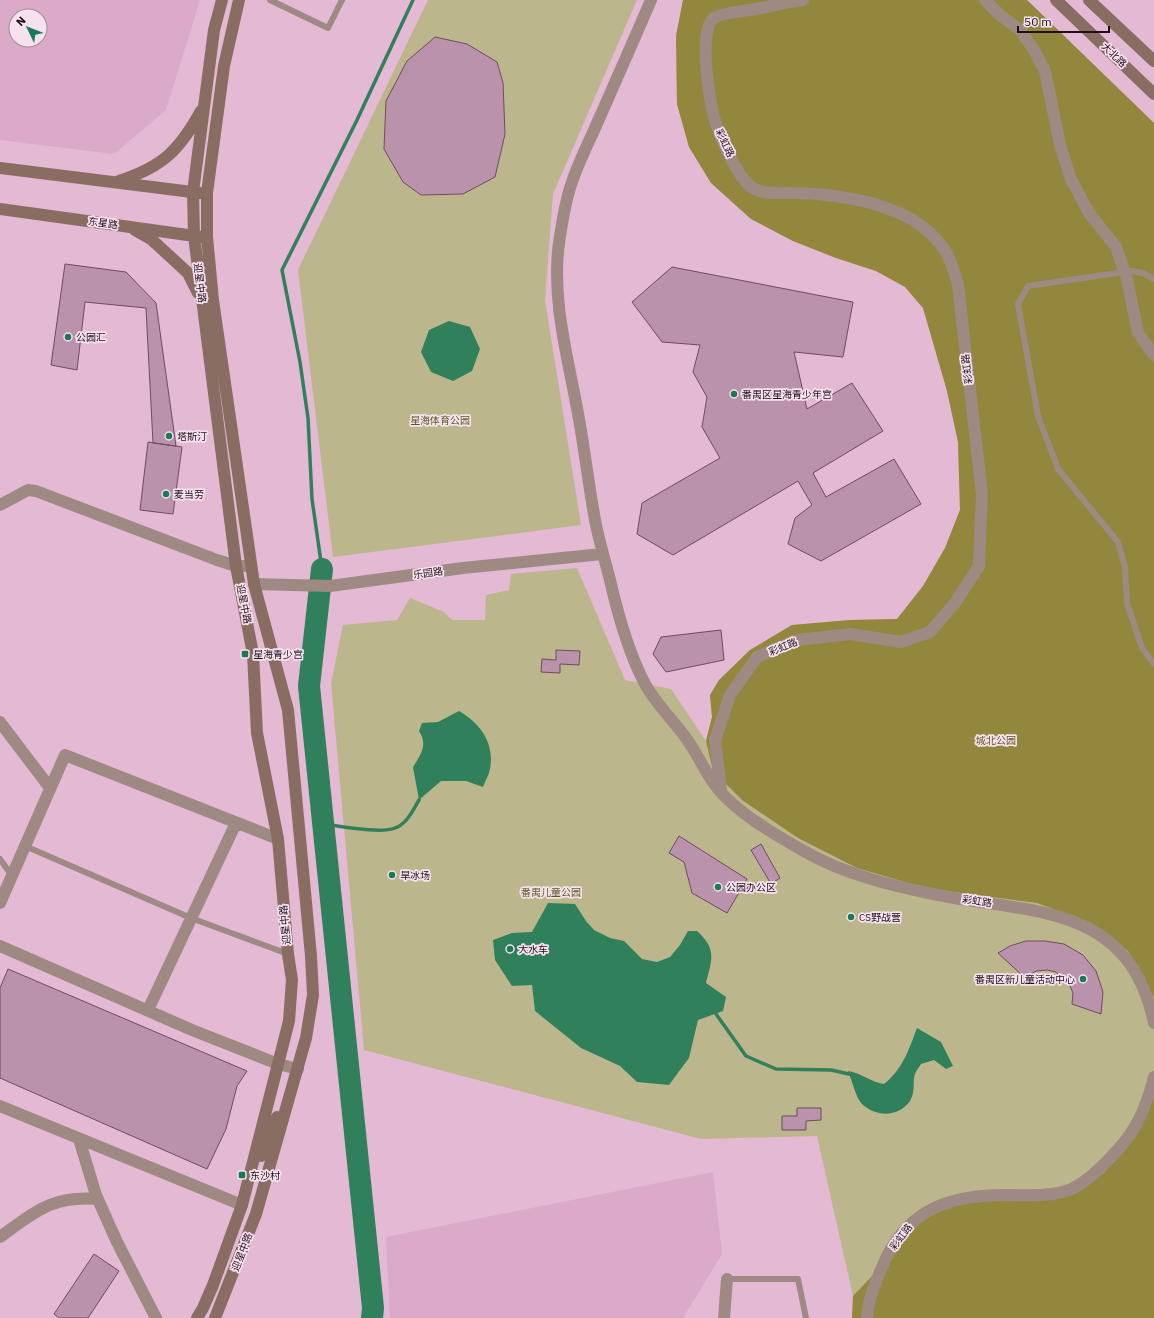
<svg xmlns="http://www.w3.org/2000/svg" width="1154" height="1318" font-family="'IBM Plex Sans','Noto Sans SC',sans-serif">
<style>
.built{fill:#dbaac9;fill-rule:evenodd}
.green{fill:#bcb68c}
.forest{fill:#93873d}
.water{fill:#31805c}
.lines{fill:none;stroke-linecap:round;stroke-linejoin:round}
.stream{stroke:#31805c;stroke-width:3.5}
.river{stroke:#31805c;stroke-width:22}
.building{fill:#ba92ac;stroke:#6f4b62}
.lane{stroke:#9e8a83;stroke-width:6}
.street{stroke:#9e8a83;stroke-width:12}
.secondary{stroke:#896c62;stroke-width:12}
.poi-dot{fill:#197b53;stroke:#f6e1ee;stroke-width:1.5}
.labels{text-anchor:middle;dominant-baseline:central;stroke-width:3.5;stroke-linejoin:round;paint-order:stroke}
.street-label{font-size:10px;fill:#1e0f19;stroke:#f6e1ee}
.poi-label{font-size:10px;fill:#1e0f19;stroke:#f6e1ee;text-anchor:start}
.park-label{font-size:10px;fill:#615921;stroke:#f6e1ee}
</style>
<rect width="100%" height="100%" fill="#e3b9d3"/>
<path class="built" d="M 0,0 L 200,0 L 166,110 L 114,154 L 0,140 ZM 16,16 L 40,16 L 40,40 L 16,40 Z
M 713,1172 L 722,1254 L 683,1318 L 390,1318 L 386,1237 Z"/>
<path class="green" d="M 428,0 L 637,0 L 553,194 L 545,300 L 581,525 L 333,557 L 298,270 Z
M 683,0 L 1027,0 L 1154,123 L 1154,1318 L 852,1318 L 853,1296 L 817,1136 L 701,1139 L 364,1050 L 331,683 L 343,625 L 397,620 L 410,598 L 444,612 L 452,620 L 485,620 L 486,595 L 509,590 L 511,574 L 577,568 L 625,680 L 671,689 L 706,741 L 712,717 L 710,695 L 719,680 L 750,650 L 792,625 L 850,620 L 897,619 L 923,586 L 945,548 L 960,510 L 958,442 L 947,391 L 923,308 L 905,287 L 876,271 L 836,258 L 793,241 L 751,219 L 711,183 L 689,147 L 677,104 L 676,36 Z"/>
<path class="forest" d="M 683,0 L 1027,0 L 1154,123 L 1154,998 L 1128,951 L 1091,923 L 1037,903 L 925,888 L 857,868 L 798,838 L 742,800 L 713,771 L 706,741 L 712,717 L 710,695 L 719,680 L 750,650 L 792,625 L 850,620 L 897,619 L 923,586 L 945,548 L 960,510 L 958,442 L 947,391 L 923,308 L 905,287 L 876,271 L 836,258 L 793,241 L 751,219 L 711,183 L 689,147 L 677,104 L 676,36 Z
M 1154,1091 L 1154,1318 L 852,1318 L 853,1296 L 896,1251 L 909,1232 L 933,1213 L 973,1200 L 1056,1199 L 1104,1173 Z"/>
<path class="water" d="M 449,321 L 470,327 L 480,349 L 472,371 L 453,381 L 431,372 L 421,352 L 429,330 Z
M 459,711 C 480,723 495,743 490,769 C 489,775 485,781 483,787 L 466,781 L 441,781 L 419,800 L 413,767 C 421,754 428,745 419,731 L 422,723 L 438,722 Z
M 548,903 L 575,904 L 586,921 L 594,930 L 610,938 L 624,941 L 642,959 L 657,962 L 670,957 L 680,945 L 688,931 L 697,931 C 717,949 712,959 706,983 L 726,997 L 723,1011 L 698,1020 L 689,1058 L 669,1085 L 637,1082 L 620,1066 L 581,1048 L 535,1011 L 532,985 L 512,986 L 495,960 L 493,940 L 512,933 L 532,932 Z
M 917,1028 L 941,1042 L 953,1066 L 946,1069 L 934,1060 L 921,1064 C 919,1067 916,1071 915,1074 C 912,1083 916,1091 910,1101 C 898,1118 875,1117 861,1103 C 855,1095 852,1080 848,1071 C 861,1073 871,1082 884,1084 C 903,1069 909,1049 917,1028 Z"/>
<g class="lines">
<path class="stream" d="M 322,569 L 312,499 L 308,418 L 300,362 L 282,270 L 357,120 L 413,0
M 323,824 C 341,826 380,834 395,828 C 407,824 413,810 419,800
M 716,1014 L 746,1056 L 776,1069 L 831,1070 L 849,1074"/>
<path class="river" d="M 322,569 L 309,686 L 373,1308 L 372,1318"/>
</g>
<path class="building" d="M 435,37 L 467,44 L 497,62 L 503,83 L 505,134 L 495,177 L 463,194 L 421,195 L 403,182 L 384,149 L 386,101 L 407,61 Z
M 65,264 L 126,272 L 156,303 L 176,446 L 153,443 L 146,308 L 85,302 L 77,370 L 51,365 Z
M 672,267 L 853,302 L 843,357 L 794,352 L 807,409 L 852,383 L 883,431 L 813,473 L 826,497 L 894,459 L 921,504 L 821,561 L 788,544 L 795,518 L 812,505 L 798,481 L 673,555 L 637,534 L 642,503 L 720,458 L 702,427 L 707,397 L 693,372 L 700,345 L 662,342 L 632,302 Z
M 148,442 L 182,447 L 173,514 L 140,510 Z
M 721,630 L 724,660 L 666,672 L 653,654 L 661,637 Z
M 556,650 L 580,651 L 579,665 L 560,664 L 560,673 L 541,672 L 542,659 L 556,660 Z
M 679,836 L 747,879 L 727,913 L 692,893 L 684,862 L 669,853 Z
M 761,844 L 780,878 L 771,884 L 751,850 Z
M 1026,941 L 1045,941 L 1064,944 L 1083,955 L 1096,971 L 1103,992 L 1101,1014 L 1072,1004 L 1073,993 L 1070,986 L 1056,972 L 1047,970 L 1036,971 L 1025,978 L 998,953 L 1010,946 Z
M 8,969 L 247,1071 L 237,1086 L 226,1129 L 207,1169 L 0,1078 L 0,988 Z
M 797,1108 L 821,1108 L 821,1120 L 806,1121 L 806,1130 L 782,1130 L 782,1116 L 797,1116 Z
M 94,1254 L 119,1271 L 88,1318 L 59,1318 L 54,1314 Z"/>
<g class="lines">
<path class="lane" d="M 270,0 L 328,28 L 342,0
M 1154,279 L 1143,273 L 1131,271 L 1028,286 L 1018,304 L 1038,416 L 1058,469 L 1118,542 L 1125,567 L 1127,603 L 1142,648 L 1154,664
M 25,846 L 191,918 L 288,954
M 0,859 L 12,876
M 727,1279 L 798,1279 L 806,1318"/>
<path class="street" d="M 651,0 C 634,40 616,80 599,119 C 590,140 579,161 572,182 C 565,201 562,223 559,243 C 551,302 569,361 579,419 C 585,453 589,487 595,520 C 599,541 605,560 610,580 C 618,615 628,652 645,684 C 656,704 673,720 686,738 C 697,753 704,770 715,785 C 734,811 774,834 802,850 C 843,874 892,886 938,895 C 1033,914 1129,903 1154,1023
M 985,0 L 1000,15 L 1020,30 L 1034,50 L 1045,71 L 1060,145 L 1071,179 L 1089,213 L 1116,247 L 1127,279 L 1138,333 L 1154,355
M 0,505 L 28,490 L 36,491 L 217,560 L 236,566 L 251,566
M 254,584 L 330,586 L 463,568 L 602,554
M 0,722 L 50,788
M 721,790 L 715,740 L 730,695 L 757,657 L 797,640 L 850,634 L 901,642 L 930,632 L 955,603 L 979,566 L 982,494 L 958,285 C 955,275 952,263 947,254 C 920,206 848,195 799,193 C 785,192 763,196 751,187 C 737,176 722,141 716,124 C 710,107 697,29 714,18 C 723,12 746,11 756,9 C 772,6 787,2 803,0
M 0,903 L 65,755 L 278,839
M 0,946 L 192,1030 L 278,1064 L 298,1069
M 148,1010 L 236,823
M 0,1106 L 242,1205
M 79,1139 L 96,1195 L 117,1242 L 156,1318
M 0,1237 C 35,1212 52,1195 98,1199
M 724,1318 L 727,1279
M 867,1318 C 868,1297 878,1277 886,1258 C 911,1207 953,1195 1006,1195 C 1027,1195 1049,1197 1069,1190 C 1090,1182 1125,1145 1136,1125 C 1144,1110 1150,1094 1154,1077"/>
<path class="secondary" d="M 1056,0 L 1154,94
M 1089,0 L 1154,61
M 0,168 L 200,193
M 119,181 C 162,167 179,151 201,111
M 0,209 L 202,237
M 135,230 L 151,239 L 188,273 L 198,293
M 261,1156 L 277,1117
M 197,1318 L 203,1308 L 213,1285 L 242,1205 L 289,1021 L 292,980 L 288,954 L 278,839 L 257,733 L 253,654 L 236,566 L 194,236 L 193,192 L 214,30 L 222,0
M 215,1318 L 256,1214 L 306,1038 L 313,995 L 311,956 L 288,710 L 254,584 L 213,300 L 207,237 L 207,193 L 224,66 L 239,0"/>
</g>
<g class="poi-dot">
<circle cx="68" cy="337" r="4"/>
<circle cx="734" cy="394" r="4"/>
<circle cx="169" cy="436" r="4"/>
<circle cx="166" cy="494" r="4"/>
<rect x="241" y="650" width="8" height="8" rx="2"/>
<circle cx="392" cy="875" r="4"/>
<circle cx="718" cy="887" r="4"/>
<circle cx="851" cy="917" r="4"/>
<circle cx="510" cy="949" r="4"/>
<circle cx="1083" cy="979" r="4"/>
<rect x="238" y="1171" width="8" height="8" rx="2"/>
</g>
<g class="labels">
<g class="street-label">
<text transform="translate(1114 55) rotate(44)">大北路</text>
<text transform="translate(725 143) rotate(65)">彩虹路</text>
<text transform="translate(103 223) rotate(8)">东星路</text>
<text transform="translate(200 283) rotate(83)">迎星中路</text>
<text transform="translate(967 369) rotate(-97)">彩虹路</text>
<text transform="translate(428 573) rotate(-8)">乐园路</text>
<text transform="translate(244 604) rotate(79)">迎星中路</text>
<text transform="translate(783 647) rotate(-22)">彩虹路</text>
<text transform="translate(977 901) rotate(8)">彩虹路</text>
<text transform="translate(285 925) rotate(-95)">迎星中路</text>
<text transform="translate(901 1237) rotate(-53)">彩虹路</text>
<text transform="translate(242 1252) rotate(-69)">迎星中路</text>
</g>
<g class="poi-label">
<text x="76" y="337">公园汇</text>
<text x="742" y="394">番禺区星海青少年宫</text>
<text x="177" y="436">塔斯汀</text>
<text x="174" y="494">麦当劳</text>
<text x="253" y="654">星海青少宫</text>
<text x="400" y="875">旱冰场</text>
<text x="726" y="887">公园办公区</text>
<text x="859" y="917">CS野战营</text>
<text x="518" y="949">大水车</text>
<text x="1075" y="979" text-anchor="end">番禺区新儿童活动中心</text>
<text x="250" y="1175">东沙村</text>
</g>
<g class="park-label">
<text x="440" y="420">星海体育公园</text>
<text x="996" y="740">城北公园</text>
<text x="551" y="892">番禺儿童公园</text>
</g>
</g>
<g transform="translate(28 28) rotate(313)"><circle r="19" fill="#f6e1ee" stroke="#a08d99"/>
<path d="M0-3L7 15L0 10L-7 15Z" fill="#197b53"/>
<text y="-6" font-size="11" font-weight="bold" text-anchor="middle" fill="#1e0f19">N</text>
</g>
<path d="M1018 26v6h91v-6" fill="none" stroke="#1e0f19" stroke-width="2"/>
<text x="1024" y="26" font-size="12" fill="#1e0f19" stroke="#f6e1ee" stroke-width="3" paint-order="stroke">50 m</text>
</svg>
